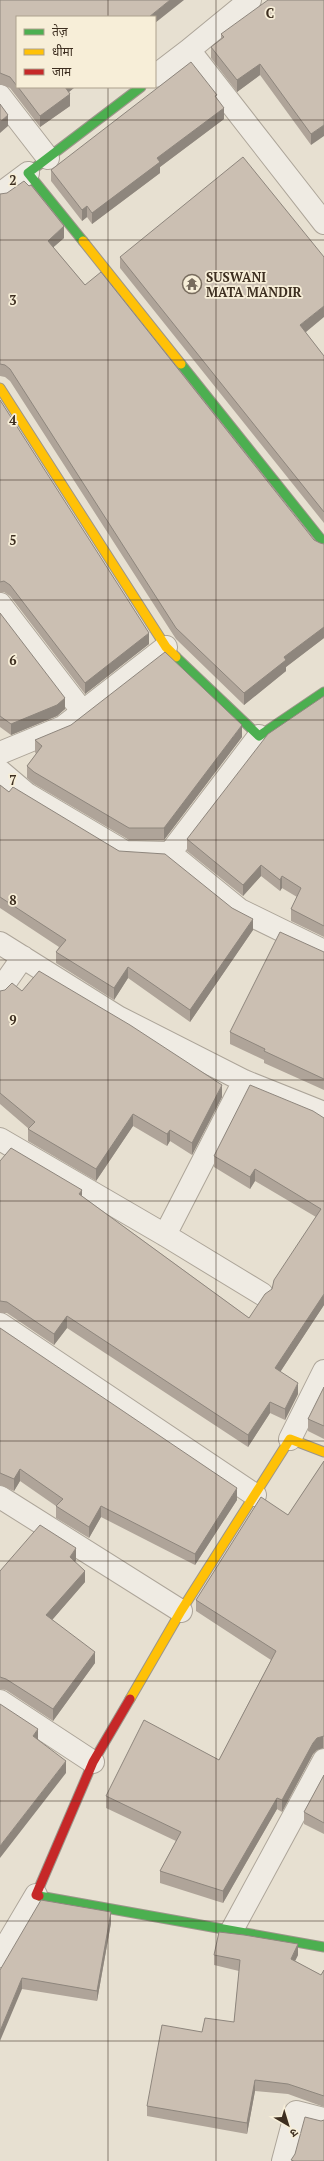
<svg xmlns="http://www.w3.org/2000/svg" width="324" height="2161" font-family="'PT Serif','Noto Sans Devanagari',serif">
<style>
.lines{fill:none;stroke-linecap:round;stroke-linejoin:round}
.street-casing{stroke:#ada599;stroke-width:24}
.fast-casing{stroke:#9c958a;stroke-width:11}
.slow-casing{stroke:#9c958a;stroke-width:11}
.jam-casing{stroke:#9c958a;stroke-width:11}
.street{stroke:#efebe3;stroke-width:22}
.fast{stroke:#4caf50;stroke-width:9}
.slow{stroke:#ffc107;stroke-width:9}
.jam{stroke:#c62828;stroke-width:9}
.wall{fill:#afa499}
.shaded-wall{fill:#8e867d}
.building{fill:#cbbfb2;stroke:#8e867d}
.grid{fill:none;stroke:#3d2e20;stroke-width:1;stroke-opacity:0.55}
.labels{text-anchor:middle;dominant-baseline:central;stroke-width:3.5;stroke-linejoin:round;paint-order:stroke}
.poi-label{font-size:13px;font-weight:bold;fill:#3d2e20;stroke:#f7eed8;text-anchor:start}
.grid-label{font-size:13px;text-anchor:middle;font-weight:bold;fill:#3d2e20;stroke:#f7eed8;stroke-width:3.5;stroke-linejoin:round;paint-order:stroke}
</style>
<rect width="100%" height="100%" fill="#e7e0d1"/>
<g class="lines">
<g class="street-casing">
<path id="street" d="M 189,50 L 250,0
M 155,76 L 189,50 L 324,223
M 0,96 L 48,158
M 0,194 L 28,173
M 0,604 L 83,712
M 0,753 L 63,727 L 166,647
M 0,771 L 27,794 L 125,852 L 170,853 L 240,910 L 324,951
M 170,853 L 259,736
M 0,943 L 118,1017 L 244,1081 L 324,1113
M 0,990 L 23,957
M 0,1139 L 165,1235 L 262,1294
M 165,1235 L 244,1081
M 0,1324 L 255,1495
M 290,1439 L 324,1371
M 0,1497 L 181,1611
M 0,1701 L 93,1762
M 232,1930 L 324,1760
M 0,1956 L 36,1895
M 283,2161 L 296,2112 L 324,2119"/>
</g>
<g class="fast-casing">
<path id="fast" d="M 83,241 L 28,173 L 141,87
M 181,364 L 324,543
M 176,657 L 259,736 L 324,692
M 39,1896 L 324,1947"/>
</g>
<g class="slow-casing">
<path id="slow" d="M 83,241 L 181,364
M 0,388 L 166,647 L 176,657
M 130,1699 L 181,1611 L 290,1439 L 324,1452"/>
</g>
<g class="jam-casing">
<path id="jam" d="M 39,1896 L 36,1895 L 93,1762 L 130,1699"/>
</g>
<use href="#street" class="street"/>
<use href="#fast" class="fast"/>
<use href="#slow" class="slow"/>
<use href="#jam" class="jam"/>
</g>
<path class="wall" d="M 0,0 L 17,17 L 17,87 L 75,87 L 69,92 L 70,106 L 40,127 L 10,88 L 0,84 Z
M 324,0 L 311,145 L 260,75 L 237,92 L 211,58 L 211,47 L 221,39 L 221,34 Z
M 217,99 L 224,119 L 160,167 L 160,173 L 92,224 L 87,217 L 82,221 L 51,181 L 51,170 Z
M 0,194 L 64,238 L 53,247 L 85,285 L 314,540 L 320,543 L 324,544 L 324,638 L 286,667 L 286,671 L 244,705 L 176,639 L 10,381 L 5,377 L 0,376 Z
M 120,257 L 305,332 L 324,356 L 324,523 L 120,268 Z
M 0,400 L 149,644 L 85,694 L 10,596 L 4,592 L 0,593 Z
M 0,613 L 65,709 L 57,716 L 11,735 L 0,727 Z
M 324,696 L 324,937 L 291,921 L 291,909 L 297,897 L 282,888 L 280,891 L 261,876 L 243,896 L 187,851 L 187,839 Z
M 242,737 L 164,840 L 129,840 L 34,784 L 27,778 L 27,766 L 36,754 L 35,752 L 35,740 Z
M 0,785 L 9,792 L 119,851 L 253,930 L 190,1022 L 128,978 L 114,1000 L 56,963 L 56,952 L 59,947 L 0,908 Z
M 324,952 L 324,1090 L 264,1063 L 264,1060 L 230,1044 L 230,1032 Z
M 0,991 L 22,991 L 222,1097 L 192,1155 L 170,1141 L 167,1146 L 133,1126 L 96,1181 L 28,1141 L 28,1129 L 29,1129 L 0,1104 Z
M 324,1118 L 324,1305 L 280,1372 L 298,1394 L 285,1420 L 270,1413 L 248,1447 L 67,1328 L 54,1345 L 7,1313 L 0,1313 L 0,1161 L 82,1196 L 249,1318 L 272,1289 L 316,1217 L 255,1181 L 250,1189 L 214,1167 L 214,1156 Z
M 0,1328 L 237,1500 L 195,1565 L 101,1517 L 89,1538 L 56,1518 L 56,1506 L 20,1481 L 14,1491 L 0,1485 Z
M 324,1387 L 324,1439 L 308,1431 L 308,1419 Z
M 324,1461 L 324,1748 L 317,1750 L 313,1754 L 282,1812 L 277,1809 L 223,1903 L 160,1883 L 160,1871 L 176,1841 L 106,1808 L 106,1796 L 219,1760 L 271,1660 L 196,1611 L 196,1600 L 288,1515 Z
M 76,1560 L 75,1561 L 85,1582 L 52,1620 L 95,1663 L 53,1721 L 6,1690 L 0,1689 L 0,1571 Z
M 324,1775 L 324,1834 L 304,1824 L 304,1812 Z
M 111,1923 L 97,2001 L 22,1989 L 0,1970 Z
M 214,1955 L 298,1955 L 295,1961 L 321,1975 L 324,1970 L 324,2107 L 288,2094 L 255,2091 L 247,2134 L 147,2116 L 147,2106 L 202,2032 L 234,2022 L 239,1971 L 214,1965 Z"/>
<path class="shaded-wall" d="M 170,0 L 184,0 L 155,23 L 155,17 L 149,17 Z
M 260,64 L 260,75 L 237,92 L 237,80 Z
M 64,87 L 75,87 L 64,96 Z
M 70,94 L 70,106 L 40,127 L 40,116 Z
M 224,108 L 224,119 L 160,167 L 160,173 L 92,224 L 92,213 L 157,158 Z
M 8,115 L 8,126 L 0,133 L 0,122 Z
M 324,125 L 324,136 L 311,145 L 311,134 Z
M 87,206 L 87,217 L 82,221 L 82,210 Z
M 64,226 L 64,238 L 48,252 L 48,241 Z
M 324,306 L 324,317 L 300,337 L 300,325 Z
M 324,627 L 324,638 L 286,667 L 286,671 L 244,705 L 244,693 L 284,657 Z
M 149,633 L 149,644 L 85,694 L 85,683 Z
M 65,698 L 65,709 L 57,716 L 11,735 L 11,724 Z
M 242,725 L 242,737 L 164,840 L 164,828 Z
M 261,865 L 261,876 L 243,896 L 243,885 Z
M 282,876 L 282,888 L 280,891 L 280,880 Z
M 253,919 L 253,930 L 190,1022 L 190,1010 Z
M 128,967 L 128,978 L 114,1000 L 114,988 Z
M 222,1085 L 222,1097 L 192,1155 L 192,1143 Z
M 133,1114 L 133,1126 L 96,1181 L 96,1169 Z
M 170,1130 L 170,1141 L 167,1146 L 167,1134 Z
M 255,1169 L 255,1181 L 250,1189 L 250,1177 Z
M 82,1190 L 82,1201 L 79,1194 Z
M 324,1294 L 324,1305 L 275,1380 L 275,1368 Z
M 67,1316 L 67,1328 L 54,1345 L 54,1334 Z
M 298,1383 L 298,1394 L 285,1420 L 285,1409 Z
M 270,1402 L 270,1413 L 248,1447 L 248,1435 Z
M 20,1469 L 20,1481 L 14,1491 L 14,1479 Z
M 237,1488 L 237,1500 L 195,1565 L 195,1554 Z
M 101,1506 L 101,1517 L 89,1538 L 89,1527 Z
M 76,1548 L 76,1560 L 70,1569 L 70,1557 Z
M 85,1571 L 85,1582 L 46,1627 L 46,1615 Z
M 95,1652 L 95,1663 L 53,1721 L 53,1709 Z
M 38,1729 L 38,1741 L 33,1736 Z
M 323,1736 L 323,1748 L 317,1750 L 313,1754 L 282,1812 L 282,1800 L 313,1743 L 317,1738 Z
M 66,1761 L 66,1773 L 0,1858 L 0,1846 Z
M 277,1798 L 277,1809 L 223,1903 L 223,1891 Z
M 111,1912 L 111,1923 L 97,2001 L 97,1991 Z
M 298,1944 L 298,1955 L 291,1969 L 291,1959 Z
M 22,1978 L 22,1989 L 0,2041 L 0,2031 Z
M 255,2080 L 255,2091 L 247,2134 L 247,2123 Z"/>
<path class="building" d="M 0,0 L 170,0 L 149,17 L 17,17 L 17,86 L 10,77 L 0,73 Z
M 268,0 L 324,0 L 324,125 L 311,134 L 260,64 L 237,80 L 211,47 L 224,37 L 221,34 Z
M 191,62 L 217,95 L 215,96 L 224,108 L 157,158 L 160,162 L 92,213 L 87,206 L 82,210 L 51,170 Z
M 18,87 L 65,87 L 70,94 L 40,116 Z
M 0,104 L 8,115 L 0,122 Z
M 243,157 L 324,257 L 324,306 L 300,325 L 324,356 L 324,512 L 120,257 Z
M 24,181 L 29,186 L 31,185 L 64,226 L 48,241 L 85,285 L 101,272 L 314,540 L 320,543 L 324,544 L 324,627 L 284,657 L 286,660 L 244,693 L 176,628 L 10,369 L 5,365 L 0,364 L 0,194 L 7,193 Z
M 0,400 L 149,633 L 85,683 L 10,585 L 4,581 L 0,582 Z
M 0,613 L 65,698 L 57,705 L 11,724 L 0,716 Z
M 165,652 L 242,725 L 164,828 L 129,828 L 34,772 L 27,766 L 42,746 L 35,740 L 71,725 Z
M 324,696 L 324,926 L 291,909 L 301,888 L 282,876 L 280,880 L 261,865 L 243,885 L 187,839 L 268,734 Z
M 0,785 L 9,792 L 13,787 L 119,851 L 165,854 L 232,908 L 253,919 L 190,1010 L 128,967 L 114,988 L 56,952 L 66,940 L 0,897 Z
M 280,932 L 324,952 L 324,1079 L 264,1051 L 265,1049 L 230,1032 Z
M 39,971 L 130,1025 L 222,1085 L 192,1143 L 170,1130 L 167,1134 L 133,1114 L 96,1169 L 28,1129 L 35,1122 L 0,1093 L 0,991 L 5,990 L 12,983 L 22,991 Z
M 250,1085 L 313,1111 L 324,1118 L 324,1294 L 275,1368 L 298,1383 L 285,1409 L 270,1402 L 248,1435 L 67,1316 L 54,1334 L 7,1302 L 0,1301 L 0,1161 L 11,1148 L 82,1190 L 79,1194 L 249,1318 L 265,1294 L 272,1289 L 274,1280 L 321,1209 L 255,1169 L 250,1177 L 214,1156 Z
M 0,1328 L 237,1488 L 195,1554 L 101,1506 L 89,1527 L 56,1506 L 63,1499 L 20,1469 L 14,1479 L 0,1473 Z
M 324,1387 L 324,1426 L 308,1419 Z
M 324,1461 L 324,1736 L 317,1738 L 313,1743 L 282,1800 L 277,1798 L 223,1891 L 160,1871 L 181,1832 L 106,1796 L 144,1720 L 219,1760 L 276,1651 L 196,1600 L 261,1497 L 288,1515 Z
M 40,1525 L 76,1548 L 70,1557 L 85,1571 L 46,1615 L 95,1652 L 53,1709 L 6,1679 L 0,1677 L 0,1571 Z
M 0,1704 L 38,1729 L 33,1736 L 66,1761 L 0,1846 Z
M 324,1775 L 324,1823 L 304,1812 Z
M 41,1900 L 111,1912 L 97,1991 L 22,1978 L 0,2031 L 0,1970 Z
M 219,1932 L 244,1935 L 298,1944 L 291,1959 L 321,1975 L 324,1970 L 324,2096 L 288,2084 L 255,2080 L 247,2123 L 147,2106 L 162,2025 L 202,2032 L 205,2018 L 234,2022 L 240,1960 L 214,1955 Z
M 305,2117 L 321,2121 L 324,2120 L 324,2161 L 294,2161 L 291,2160 L 295,2154 Z"/>
<path class="grid" d="M 108,0 L 108,17M 216,0 L 216,2161M 108,87 L 108,2161M 0,120 L 324,120M 0,240 L 324,240M 0,360 L 324,360M 0,480 L 324,480M 0,600 L 324,600M 0,720 L 324,720M 0,840 L 324,840M 0,960 L 324,960M 0,1080 L 324,1080M 0,1201 L 324,1201M 0,1321 L 324,1321M 0,1441 L 324,1441M 0,1561 L 324,1561M 0,1681 L 324,1681M 0,1801 L 324,1801M 0,1921 L 324,1921M 0,2041 L 324,2041"/>
<defs>
<g id="temple-ring" transform="scale(1)"><circle r="9.5" fill="#f7eed8" stroke="#786c5e" stroke-width="1.5"/><path d="M0-6L5-2H3V0L6.5 2.5H4V6H1.5V3h-3V6H-4V2.5H-6.5L-3 0V-2H-5Z" fill="#786c5e"/></g>
</defs>
<g fill-rule="evenodd">
<use href="#temple-ring" x="192" y="284"/>
</g>
<g class="labels">
<g class="poi-label">
<text x="206" y="277">SUSWANI<tspan x="206" dy="15">MATA MANDIR</tspan></text>
</g>
</g>
<g class="grid-label">
<text x="270" y="18">C</text>
<text x="13" y="185">2</text>
<text x="13" y="305">3</text>
<text x="13" y="425">4</text>
<text x="13" y="545">5</text>
<text x="13" y="665">6</text>
<text x="13" y="785">7</text>
<text x="13" y="905">8</text>
<text x="13" y="1025">9</text>
</g>
<rect x="16" y="16" width="140" height="72" fill="#f7eed8" stroke="#ada18e"/>
<rect x="24" y="29" width="20" height="6" fill="#4caf50" stroke="#ada18e"/>
<text x="52" y="36" font-size="12" fill="#3d2e20">तेज़</text>
<rect x="24" y="49" width="20" height="6" fill="#ffc107" stroke="#ada18e"/>
<text x="52" y="56" font-size="12" fill="#3d2e20">धीमा</text>
<rect x="24" y="69" width="20" height="6" fill="#c62828" stroke="#ada18e"/>
<text x="52" y="76" font-size="12" fill="#3d2e20">जाम</text>
<g transform="translate(288 2125) rotate(142)" stroke="#f7eed8" stroke-width="3" paint-order="stroke">
<path d="M0-3L7 15L0 10L-7 15Z" fill="#3d2e20"/>
<text y="-6" font-size="11" font-weight="bold" text-anchor="middle" fill="#3d2e20">उ</text>
</g>
</svg>
